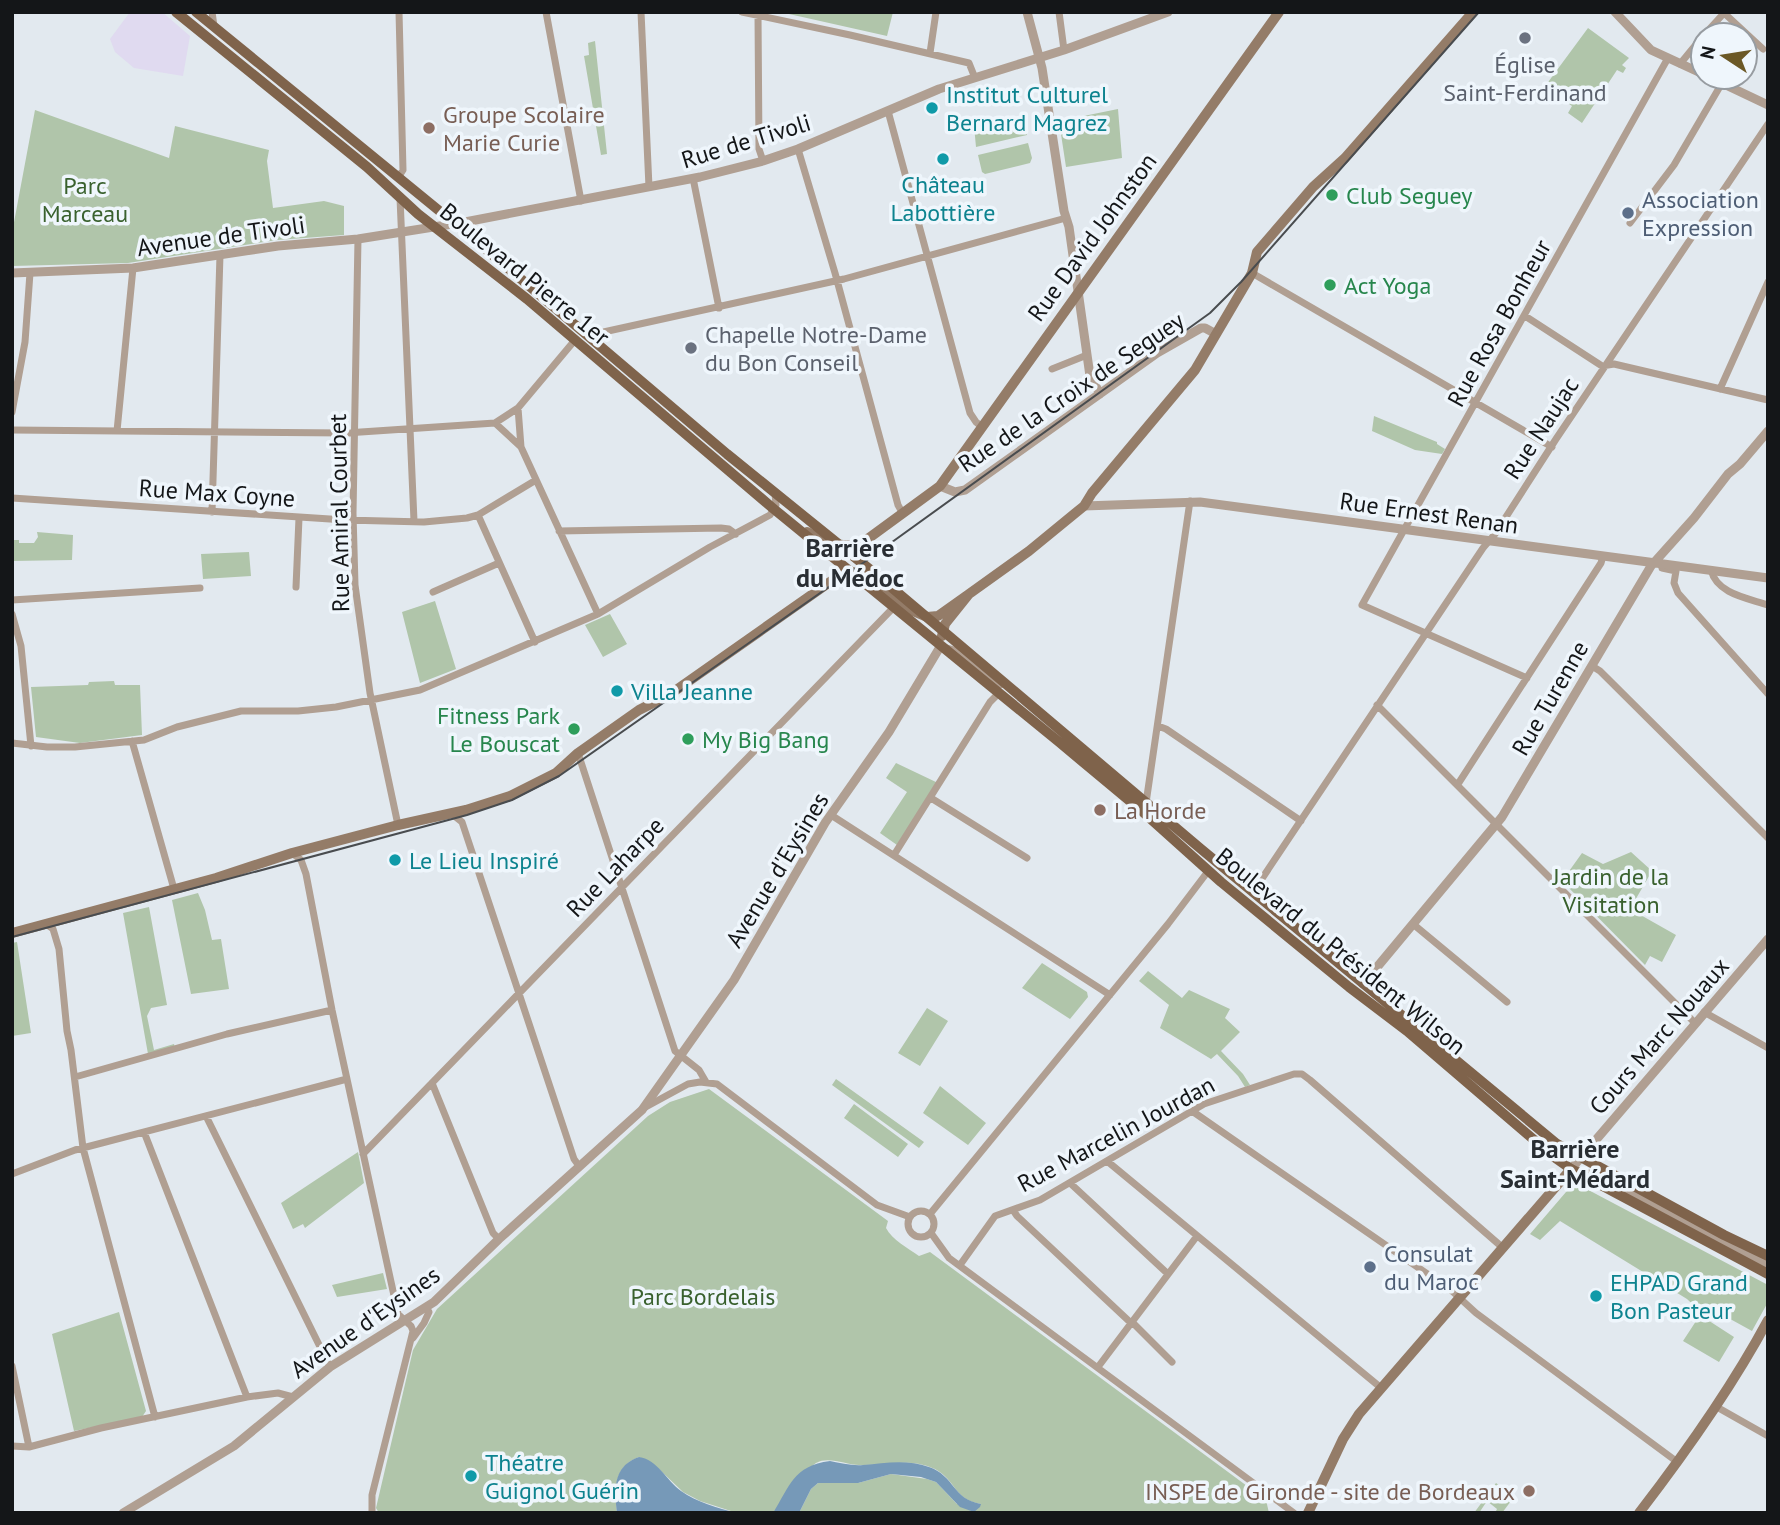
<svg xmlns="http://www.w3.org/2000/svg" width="1780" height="1525" font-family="'PT Sans',sans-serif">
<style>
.commercial{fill:#e0daf0}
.green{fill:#b0c5aa}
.water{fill:#7699b8}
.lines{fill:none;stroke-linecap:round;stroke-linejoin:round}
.minor{stroke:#b09f92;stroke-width:7}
.tertiary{stroke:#b09f92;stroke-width:9}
.secondary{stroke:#947c68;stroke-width:10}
.primary{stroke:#7f634b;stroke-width:10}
.tram{stroke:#494c4f;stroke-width:2}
.worship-dot{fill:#6b7280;stroke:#eff6fc;stroke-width:2.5}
.culture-dot{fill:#0f9aa8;stroke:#eff6fc;stroke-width:2.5}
.education-dot{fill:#8d6e63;stroke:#eff6fc;stroke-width:2.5}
.leisure-dot{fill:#2e9e5b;stroke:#eff6fc;stroke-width:2.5}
.service-dot{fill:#5c6f8a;stroke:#eff6fc;stroke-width:2.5}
.labels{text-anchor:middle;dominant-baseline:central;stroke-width:7;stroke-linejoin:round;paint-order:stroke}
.worship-label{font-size:24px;fill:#5b616d;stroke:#eff6fc}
.culture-label{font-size:24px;fill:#0d838f;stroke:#eff6fc;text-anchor:start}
.education-label{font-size:24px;fill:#785e54;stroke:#eff6fc;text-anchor:start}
.street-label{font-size:24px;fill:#141618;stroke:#eff6fc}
.park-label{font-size:24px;fill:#39612e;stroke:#eff6fc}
.leisure-label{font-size:24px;fill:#27864d;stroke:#eff6fc;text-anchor:start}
.service-label{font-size:24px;fill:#4e5e75;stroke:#eff6fc;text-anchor:start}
.neighbourhood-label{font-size:26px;font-weight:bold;fill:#292e33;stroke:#eff6fc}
</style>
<rect width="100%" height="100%" fill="#e2e9ef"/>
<path class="commercial" d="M 130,12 L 162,12 L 190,36 L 183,76 L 134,68 L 115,52 L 110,39 Z"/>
<path class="green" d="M 780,12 L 893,12 L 887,36 Z
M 1588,28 L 1629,58 L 1622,65 L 1626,68 L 1623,73 L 1617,70 L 1582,123 L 1568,113 L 1572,106 L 1559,97 L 1554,103 L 1549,100 L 1552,95 L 1543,89 Z
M 595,41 L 607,154 L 601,155 L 584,56 L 589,55 L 588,43 Z
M 1118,109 L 1122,158 L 1066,167 L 1059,121 Z
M 35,110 L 169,158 L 175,126 L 269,150 L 267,161 L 273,208 L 324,201 L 344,206 L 344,235 L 277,240 L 128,263 L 12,266 L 12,233 Z
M 1021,118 L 1027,135 L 976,147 L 974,126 Z
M 1028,143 L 1032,158 L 1030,163 L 985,174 L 982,172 L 978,155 Z
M 1374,416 L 1437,442 L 1437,444 L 1445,449 L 1442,454 L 1415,450 L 1372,431 Z
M 37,532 L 73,535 L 72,560 L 12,561 L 12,540 L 19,540 L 19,543 L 34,543 L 38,537 Z
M 249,552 L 251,576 L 203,579 L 201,554 Z
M 435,601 L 456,669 L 420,683 L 402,612 Z
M 610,614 L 627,644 L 603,657 L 585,625 Z
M 114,681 L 115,685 L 140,685 L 142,735 L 80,743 L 36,737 L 31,687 L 88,685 L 89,682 Z
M 896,763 L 938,783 L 897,845 L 880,833 L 907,792 L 886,778 Z
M 1631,852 L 1652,871 L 1630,909 L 1676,935 L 1662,962 L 1650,956 L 1645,965 L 1562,881 L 1582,853 L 1603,864 Z
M 198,893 L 205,910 L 212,940 L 221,939 L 229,989 L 191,994 L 172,900 Z
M 149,907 L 167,1005 L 151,1008 L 147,1016 L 154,1050 L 174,1044 L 175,1048 L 148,1054 L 123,913 Z
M 17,942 L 31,1033 L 12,1036 L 12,943 Z
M 1042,963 L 1087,992 L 1088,997 L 1070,1019 L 1022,988 Z
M 1148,971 L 1182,998 L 1189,990 L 1230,1009 L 1225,1018 L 1240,1032 L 1221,1051 L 1243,1074 L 1250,1085 L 1245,1087 L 1238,1076 L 1217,1054 L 1211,1059 L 1160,1028 L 1169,1005 L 1139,981 Z
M 927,1008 L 948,1021 L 920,1066 L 898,1053 Z
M 836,1079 L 924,1142 L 919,1148 L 832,1085 Z
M 940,1086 L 986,1123 L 968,1145 L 923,1113 Z
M 709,1089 L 888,1221 L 886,1228 C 892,1240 908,1248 919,1256 L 930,1252 L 1266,1500 L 1269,1513 L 799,1513 L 811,1489 L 818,1483 L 858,1483 L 891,1474 L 927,1479 L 936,1482 L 957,1504 L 981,1504 C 954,1500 956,1480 935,1469 C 910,1457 885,1466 859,1465 C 846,1465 829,1456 816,1463 C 806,1469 782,1502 773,1513 L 737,1513 L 700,1501 L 683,1492 L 659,1469 L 639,1457 C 613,1467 615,1489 617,1513 L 379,1513 L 376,1508 L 413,1350 L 437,1309 L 648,1116 L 670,1102 Z
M 854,1104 L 908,1144 L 898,1157 L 844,1118 Z
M 358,1152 L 364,1183 L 305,1228 L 303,1224 L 293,1229 L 281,1203 Z
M 1575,1185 L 1579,1185 L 1768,1285 L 1768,1302 L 1752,1331 L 1712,1309 L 1707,1318 L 1687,1299 L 1560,1221 L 1540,1240 L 1530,1234 L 1566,1192 Z
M 383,1273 L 387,1289 L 337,1297 L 332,1285 Z
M 119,1312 L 146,1411 L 142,1417 L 74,1431 L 52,1334 Z
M 1700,1315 L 1734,1337 L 1719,1362 L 1683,1341 Z
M 1496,1483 L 1514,1497 L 1502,1513 L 1495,1513 L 1497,1509 L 1487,1501 L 1479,1513 L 1474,1513 Z"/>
<path class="water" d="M 639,1457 C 658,1460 666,1480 681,1491 C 697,1502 717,1508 737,1513 L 617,1513 C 614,1489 613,1466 639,1457 Z
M 830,1461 C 841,1463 852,1466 863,1465 C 885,1463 907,1459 929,1467 C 955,1476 952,1499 981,1504 L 980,1507 L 974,1512 L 960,1507 L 936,1482 L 921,1477 L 891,1474 L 858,1483 L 818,1483 L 811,1489 L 799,1513 L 773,1513 C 790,1486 793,1466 830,1461 Z"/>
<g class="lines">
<path class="minor" d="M 212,12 L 214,26
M 546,12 L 581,201
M 641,12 L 649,187
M 742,12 L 850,35 L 969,63 L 975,78
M 1059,12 L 1064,50
M 1723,12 L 1763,49
M 758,15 L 759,149 L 763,161
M 1704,35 L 1725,12
M 930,53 L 936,12
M 1680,64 L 1703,36
M 888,111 L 970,413 L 976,422 L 982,427
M 798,149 L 835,273 L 898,505 L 903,514
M 398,178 L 403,170 L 399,12
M 693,178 L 719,308
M 400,198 L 414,521
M 1630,223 L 1674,165 L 1722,83
M 358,239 L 353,513 L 355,585 L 370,693 L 398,825
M 1252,273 L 1552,447
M 1525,316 L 1602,366 L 1614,364 L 1768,400
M 591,339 L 599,333 L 844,279 L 1066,218
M 1052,369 L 1087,355
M 1720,389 L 1768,282
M 518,408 L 521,447 L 495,423 L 518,408 L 575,340
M 12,412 L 25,342 L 30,273
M 12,430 L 346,433 L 495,423
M 117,431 L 133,268
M 521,447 L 598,614
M 12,498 L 345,520 L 424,522 L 467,518 L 478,515 L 536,480
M 212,512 L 220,255
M 478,515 L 535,642
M 559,531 L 721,528 L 729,529 L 736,534
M 1662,568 L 1676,571 L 1674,583 L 1678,593 L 1768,694
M 1711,570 C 1717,594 1747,598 1768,605
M 296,587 L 299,518
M 433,592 L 499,563
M 12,600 L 200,588
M 12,614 L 21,646 L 31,746
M 1592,666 L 1600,671 L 1768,838
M 1527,678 L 1362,605 L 1668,58
M 1377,705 L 1695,1023
M 1158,726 L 1166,729 L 1301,821
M 132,741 L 174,889
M 12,743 L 47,747 L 75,747 L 144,740 L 177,727 L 241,711 L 298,711 L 336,707 L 420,690 L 598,614 L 710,547 L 770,515 L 776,505 L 775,493
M 578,753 L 675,1051 L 699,1070 L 706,1082
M 1458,784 L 1601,563 L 1603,556
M 931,798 L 1027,858
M 1146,803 L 1190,501
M 452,814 L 462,822 L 574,1159 L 579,1166
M 831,815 L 1110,995
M 292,853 L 301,860 L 306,874 L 332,1010 L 398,1314 L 411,1326 L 413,1331 L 372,1495 L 372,1513
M 894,855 L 990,702 L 999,693
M 1253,892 L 1483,548 L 1495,534 L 1556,439 L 1768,124
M 46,924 L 53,929 L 59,949 L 67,1031 L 71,1050 L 83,1148 L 155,1417
M 1413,924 L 1507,1002
M 1704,1012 L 1768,1048
M 75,1077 L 227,1034 L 332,1010
M 432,1083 L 493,1233 L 499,1239
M 642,1109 L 688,1084 L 700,1082 L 717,1084 L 877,1205 L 910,1217
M 1192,1111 L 1452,1291 L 1476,1313 L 1676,1461
M 206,1116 L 330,1367
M 144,1132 L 247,1397
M 363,1154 L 894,607
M 1107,1161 L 1380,1387
M 12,1174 L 75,1150 L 347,1079
M 1070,1183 L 1168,1274
M 1013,1210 L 1017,1216 L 1131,1323
M908 1224a13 13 0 1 1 26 0a13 13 0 1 1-26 0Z
M 930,1214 L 1168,924 L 1209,870
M 931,1233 L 949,1258 L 1294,1513
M 960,1265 L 995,1216 L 1040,1200 L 1204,1104 L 1294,1074 L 1302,1074 L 1310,1080 L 1502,1247
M 1132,1322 L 1172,1362
M 413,1338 L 424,1323 L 429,1312 L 426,1307
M 12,1366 L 29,1447
M 1098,1367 L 1197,1236
M 1715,1406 L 1768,1436
M 12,1446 L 29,1447 L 101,1428 L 247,1397 L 278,1393 L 293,1397"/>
<path class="tertiary" d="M 1027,12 L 1042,68 L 1064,211 L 1069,227 L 1090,376 L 1100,394
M 1615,12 L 1651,50 L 1703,74
M 1709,77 L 1768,105
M 12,273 L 133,268 L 278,246 L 358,239 L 465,222 L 700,177 L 763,161 L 798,149 L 939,89 L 1064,50 L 1168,12
M 940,486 L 955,492 L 965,490 L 1157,353 L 1201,328 L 1205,328 L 1216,334
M 1084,506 L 1200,502 L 1768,578
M 1363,984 L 1502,817 L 1651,566 L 1694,518 L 1728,474 L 1740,464 L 1768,431
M 1717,1234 L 1704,1231 L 1599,1177 L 1571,1169 L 1768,939
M 1708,1240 L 1722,1242 L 1768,1265
M 123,1513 L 234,1446 L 330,1367 L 434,1302 L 499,1239 L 642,1110 L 734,980 L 825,823 L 889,732 L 940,647 L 957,652 L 1000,684"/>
<path class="secondary" d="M 807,532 L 829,544 L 858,546 L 940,486 L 1279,12
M 942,636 L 945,624 L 969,594 L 1029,551 L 1084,506 L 1092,493 L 1195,370 L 1252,273 L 1257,252 L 1313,187 L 1345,158 L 1473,12
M 12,933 L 216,878 L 292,853 L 398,825 L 466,810 L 510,796 L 556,773 L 578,753 L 639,710 L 669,695 L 847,570 L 870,579 L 906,608 L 927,617 L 938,616 L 969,594
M 1308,1513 L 1343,1439 L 1359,1414 L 1571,1169
M 1639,1513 C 1686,1452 1732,1387 1768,1320"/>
<path class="primary" d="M 176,12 L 367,167 L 418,214 L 527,299 L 775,510 L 1059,742 L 1143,812 L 1221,882 L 1349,987 L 1407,1031 L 1554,1157 L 1571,1169 L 1768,1274
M 196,12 L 475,240 L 727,454 L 878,576 L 1201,849 L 1557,1144 L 1724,1235 L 1768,1256"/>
<path class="tram" d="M 12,937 L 467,815 L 512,800 L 559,776 L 863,563 L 1210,313 L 1241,282 L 1479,12"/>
</g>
<g class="worship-dot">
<circle cx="1525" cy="38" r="7"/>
<circle cx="691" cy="348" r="7"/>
</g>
<g class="culture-dot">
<circle cx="932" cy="108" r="7"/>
<circle cx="943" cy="159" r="7"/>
<circle cx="617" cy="691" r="7"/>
<circle cx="395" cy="860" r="7"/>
<circle cx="1596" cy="1296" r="7"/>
<circle cx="471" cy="1476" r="7"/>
</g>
<g class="education-dot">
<circle cx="429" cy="128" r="7"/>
<circle cx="1100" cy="810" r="7"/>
<circle cx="1529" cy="1491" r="7"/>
</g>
<g class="leisure-dot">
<circle cx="1332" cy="195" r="7"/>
<circle cx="1330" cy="285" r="7"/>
<circle cx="574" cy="729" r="7"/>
<circle cx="688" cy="739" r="7"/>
</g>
<g class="service-dot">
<circle cx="1628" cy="213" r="7"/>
<circle cx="1370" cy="1267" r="7"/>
</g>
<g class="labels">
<g class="worship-label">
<text x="1525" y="64">Église<tspan x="1525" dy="28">Saint-Ferdinand</tspan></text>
<text x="705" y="334" text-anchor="start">Chapelle Notre-Dame<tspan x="705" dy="28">du Bon Conseil</tspan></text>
</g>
<g class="culture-label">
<text x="946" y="94">Institut Culturel<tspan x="946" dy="28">Bernard Magrez</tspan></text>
<text x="943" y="184" text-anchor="middle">Château<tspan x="943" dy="28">Labottière</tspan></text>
<text x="631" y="691">Villa Jeanne</text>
<text x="409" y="860">Le Lieu Inspiré</text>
<text x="1610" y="1282">EHPAD Grand<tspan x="1610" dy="28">Bon Pasteur</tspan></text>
<text x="485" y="1462">Théatre<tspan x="485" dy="28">Guignol Guérin</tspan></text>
</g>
<g class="education-label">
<text x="443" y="114">Groupe Scolaire<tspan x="443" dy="28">Marie Curie</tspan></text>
<text x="1114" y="810">La Horde</text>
<text x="1515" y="1491" text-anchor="end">INSPE de Gironde - site de Bordeaux</text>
</g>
<g class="street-label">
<text transform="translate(746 141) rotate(-17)">Rue de Tivoli</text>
<text transform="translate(221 236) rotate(-8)">Avenue de Tivoli</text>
<text transform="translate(1092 237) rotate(-54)">Rue David Johnston</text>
<text transform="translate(525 274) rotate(39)">Boulevard Pierre 1er</text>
<text transform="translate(1499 323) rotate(-61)">Rue Rosa Bonheur</text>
<text transform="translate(1071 392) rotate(-34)">Rue de la Croix de Seguey</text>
<text transform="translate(1541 428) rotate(-57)">Rue Naujac</text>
<text transform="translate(217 493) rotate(4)">Rue Max Coyne</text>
<text transform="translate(339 513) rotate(-91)">Rue Amiral Courbet</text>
<text transform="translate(1429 513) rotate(8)">Rue Ernest Renan</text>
<text transform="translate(1550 698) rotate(-60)">Rue Turenne</text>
<text transform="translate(615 867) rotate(-46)">Rue Laharpe</text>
<text transform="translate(777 870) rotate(-59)">Avenue d'Eysines</text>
<text transform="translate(1341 951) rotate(39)">Boulevard du Président Wilson</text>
<text transform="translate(1659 1036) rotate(-49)">Cours Marc Nouaux</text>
<text transform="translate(1116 1134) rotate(-28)">Rue Marcelin Jourdan</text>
<text transform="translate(365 1322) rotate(-35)">Avenue d'Eysines</text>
</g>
<g class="park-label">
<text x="85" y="185">Parc<tspan x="85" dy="28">Marceau</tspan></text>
<text x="1611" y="876">Jardin de la<tspan x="1611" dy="28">Visitation</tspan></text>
<text x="703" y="1296">Parc Bordelais</text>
</g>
<g class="leisure-label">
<text x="1346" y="195">Club Seguey</text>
<text x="1344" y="285">Act Yoga</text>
<text x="560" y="715" text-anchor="end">Fitness Park<tspan x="560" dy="28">Le Bouscat</tspan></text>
<text x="702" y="739">My Big Bang</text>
</g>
<g class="service-label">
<text x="1642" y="199">Association<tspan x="1642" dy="28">Expression</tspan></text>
<text x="1384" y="1253">Consulat<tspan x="1384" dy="28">du Maroc</tspan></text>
</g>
<g class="neighbourhood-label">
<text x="850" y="547">Barrière<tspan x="850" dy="30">du Médoc</tspan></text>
<text x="1575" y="1148">Barrière<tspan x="1575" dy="30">Saint-Médard</tspan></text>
</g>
</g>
<rect width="1780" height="1525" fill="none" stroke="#141618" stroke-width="28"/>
<g transform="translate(1724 56) rotate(282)"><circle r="33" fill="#eff6fc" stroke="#979ca1" stroke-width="2"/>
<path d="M0-5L12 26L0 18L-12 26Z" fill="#6b5826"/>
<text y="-10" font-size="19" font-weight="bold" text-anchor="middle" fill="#141618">N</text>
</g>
</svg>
